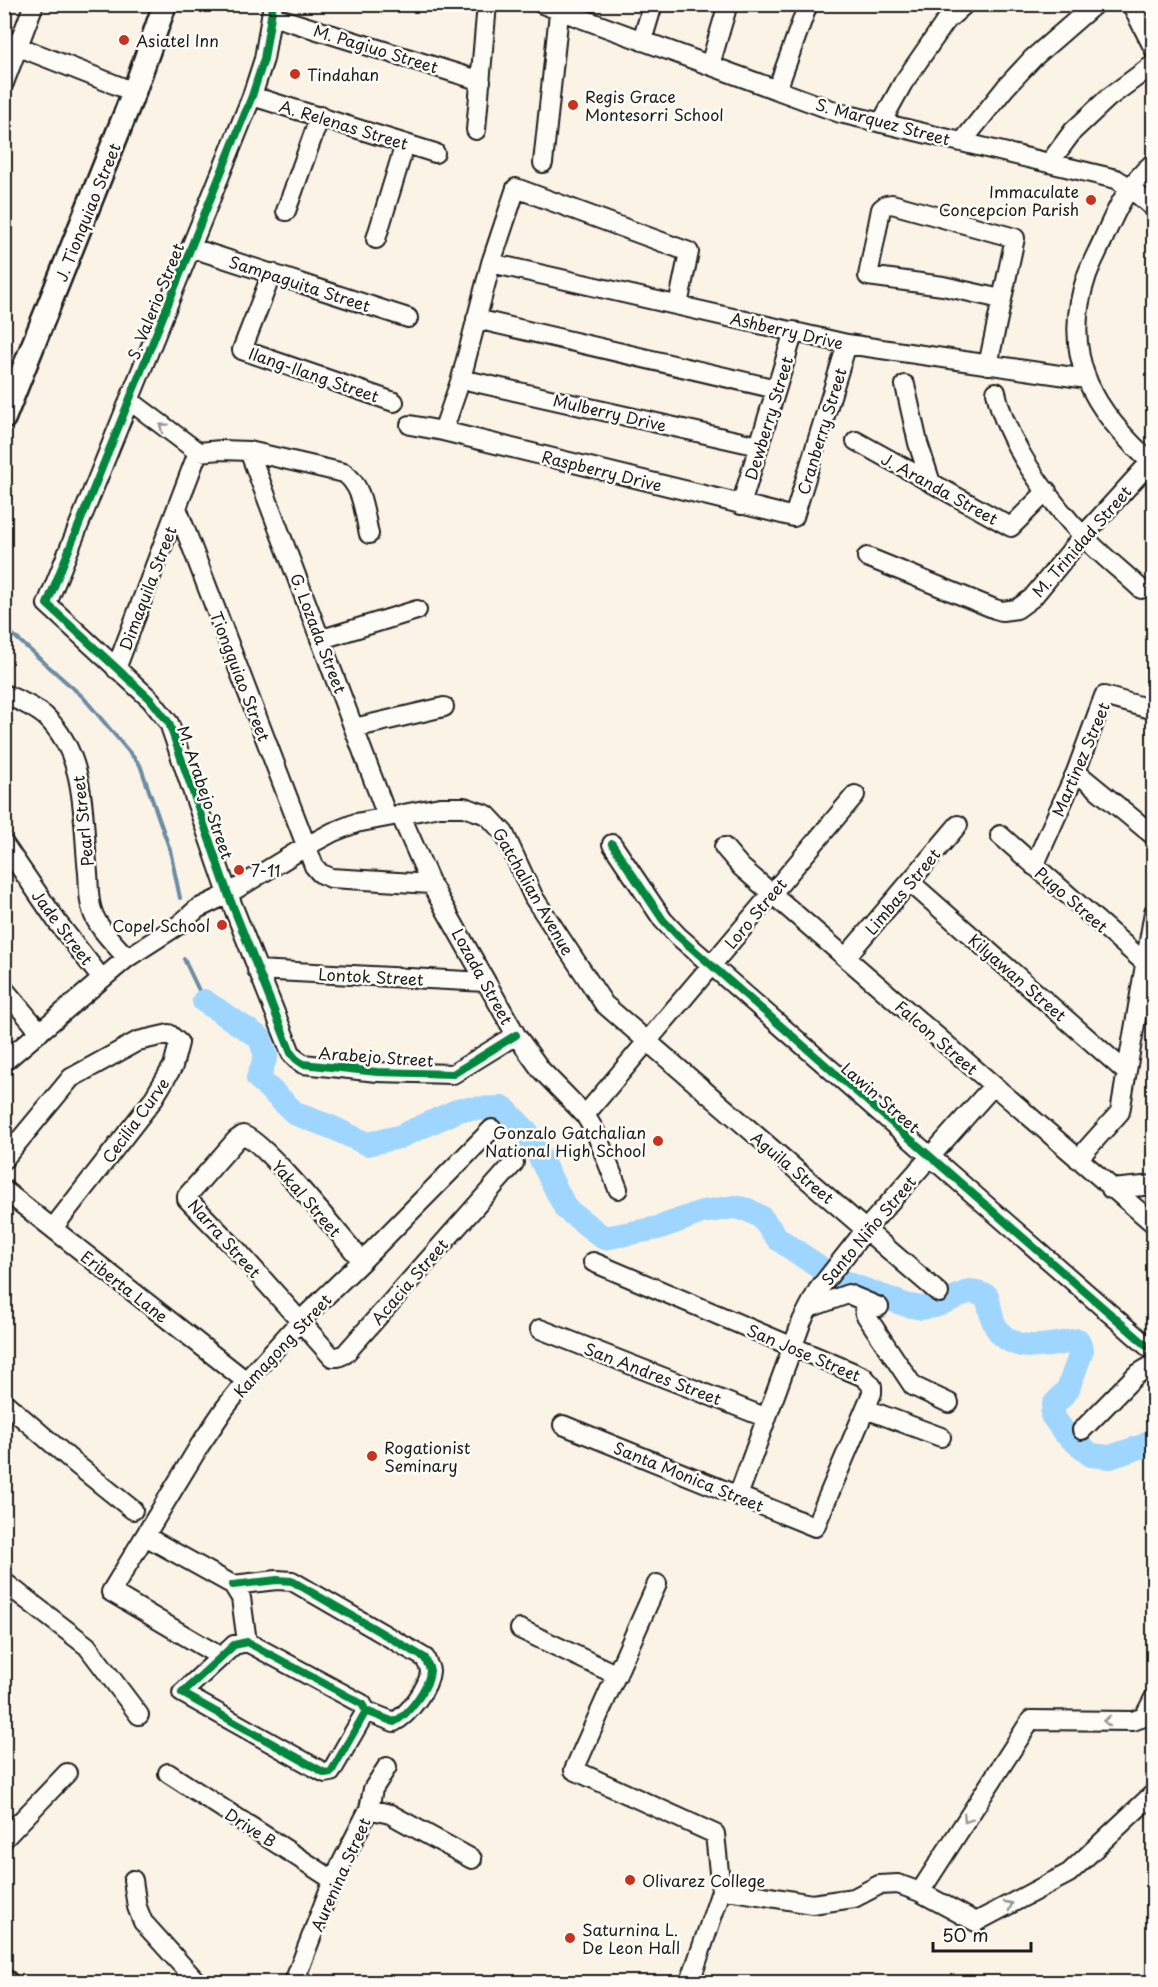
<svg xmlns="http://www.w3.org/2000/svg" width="1158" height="1987" font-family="'Playpen Sans',sans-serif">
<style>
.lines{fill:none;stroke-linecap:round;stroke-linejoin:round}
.stream{stroke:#6b8ca4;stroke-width:4}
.river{stroke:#9fd6ff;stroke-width:24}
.minor-casing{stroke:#1c1c1c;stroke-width:22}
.major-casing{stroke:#1c1c1c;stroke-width:27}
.minor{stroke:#fdfcf7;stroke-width:18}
.major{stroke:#fdfcf7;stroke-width:22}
.cycleway-casing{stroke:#fdfcf7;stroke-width:11}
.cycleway{stroke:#00873e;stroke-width:8}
.oneway{stroke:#989794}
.poi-dot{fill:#c8321e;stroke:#fdfcf7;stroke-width:2}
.labels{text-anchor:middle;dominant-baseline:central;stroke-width:5;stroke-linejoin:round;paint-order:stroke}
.poi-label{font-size:16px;fill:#1c1c1c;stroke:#fdfcf7;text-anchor:start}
.street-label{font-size:16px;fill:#1c1c1c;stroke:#fdfcf7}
</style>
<rect width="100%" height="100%" fill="#fcf3e7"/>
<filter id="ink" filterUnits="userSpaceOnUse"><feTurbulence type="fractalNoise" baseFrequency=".0167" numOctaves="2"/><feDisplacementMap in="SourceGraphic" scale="12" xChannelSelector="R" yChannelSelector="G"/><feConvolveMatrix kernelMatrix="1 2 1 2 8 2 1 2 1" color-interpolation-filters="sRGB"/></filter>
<g filter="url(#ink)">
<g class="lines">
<path class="stream" d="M 4,627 L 83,697 L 140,765 L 170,850 L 180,898
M 184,959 L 204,1001"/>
<path class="river" d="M 204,1001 L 260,1038 L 266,1056 L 258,1078 L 296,1114 L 331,1127 L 367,1144 L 399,1137 L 461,1109 L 504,1108 L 527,1132 L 566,1209 L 604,1238 L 658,1228 L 702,1212 L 734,1207 L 748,1210 L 761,1217 L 778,1239 L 838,1280 L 906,1305 L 922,1308 L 935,1306 L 970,1291 L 987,1296 C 990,1306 991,1319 996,1327 C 1013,1356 1051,1345 1078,1340 L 1082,1350 L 1068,1389 L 1054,1405 L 1052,1415 L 1064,1432 L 1091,1455 L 1110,1457 L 1146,1445 L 1154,1438"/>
<g class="minor-casing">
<path id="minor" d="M 273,4 L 264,59 L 252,96 L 47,604 L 151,700 L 169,723 L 228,894 L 291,1053 L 296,1059 L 303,1064 L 377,1072 L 453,1074 L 516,1035
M 542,4 L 840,113 L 1116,179 L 1129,187 L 1154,208
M 1131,4 L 1154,49
M 272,16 L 481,81
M 4,41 L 134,92
M 642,41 L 653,4
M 710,65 L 728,4
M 4,83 L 34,4
M 777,90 L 808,4
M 252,96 L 435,153
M 881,123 L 903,83 L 946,21 L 965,4
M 476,130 L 487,4
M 962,142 L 1006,87 L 1033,58 L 1095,4
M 1050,162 L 1073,131 L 1108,98 L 1154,64
M 1154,162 C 1127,185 1116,210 1102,242 C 1097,253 1091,264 1087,275 C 1059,357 1094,412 1154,465
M 543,163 L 560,4
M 286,211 L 320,116
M 376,239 L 405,144
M 192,248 L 408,318
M 491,263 L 847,344 L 1087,379
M 272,273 L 242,350 L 394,402
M 476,319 L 776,389
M 988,365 L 1015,238 L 892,204 L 886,205 L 881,209 L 868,276 L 943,286 L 1001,299
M 461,379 L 759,446
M 905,385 L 918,443 L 931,483
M 996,392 C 1006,442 1048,499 1083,536 C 1101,555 1122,571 1141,589
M 129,400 L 198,452
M 410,425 L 443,431 L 794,517 L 847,344
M 443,431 L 461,379 L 491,263 L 516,188 L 689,252 L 678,305
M 856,441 L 1011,527 L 1047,491
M 249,451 L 387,816
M 198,452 L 221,450 L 249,451 L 344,473 C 363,486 364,513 369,534
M 741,505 L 794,331
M 177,508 L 314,866 L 320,873 L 331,878 L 431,884
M 867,557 L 995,609 L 1002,611 L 1017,609 L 1032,598 L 1083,536 L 1154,458
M 322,639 L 417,610
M 116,669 L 198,452
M 4,694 C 18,700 33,706 45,716 C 88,756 82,819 88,873 C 89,884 88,898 92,910 C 97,928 115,944 127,958
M 354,728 L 444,707
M 1076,772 L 1154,836
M 400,814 L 431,884 L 516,1035 L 541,1070 L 585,1115 L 596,1133 L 618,1189
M 1000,835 L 1144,962
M 4,844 L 58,923 L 102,979
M 612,844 L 663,920 L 678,936 L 1154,1352
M 724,847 L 741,867 L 1154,1224
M 1034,866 L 1076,772 L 1104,696 L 1154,710
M 910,882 L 1126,1072
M 846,957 L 958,825
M 257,970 L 486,982
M 4,989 L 40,1032
M 4,1062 L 127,958 L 180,924 L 197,909 L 228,894 L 305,847 L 333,832 L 356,823 L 440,807 L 464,807 L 487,815 L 504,833 L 534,898 L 604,1004 L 939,1293
M 585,1115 L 855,795
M 4,1159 L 71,1078 L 138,1041 L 169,1034 L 179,1043 L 173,1066 L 152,1101 L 53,1228
M 1078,1159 L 1120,1112 L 1154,912
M 1111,1189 L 1154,1185
M 4,1190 L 246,1381
M 362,1261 C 342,1238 265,1141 243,1135 L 236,1140 L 187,1196 L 187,1199 L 236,1249 L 332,1357 L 338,1357 L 345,1354 L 514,1163
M 863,1300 L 865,1314 L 913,1386 L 949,1403
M 809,1308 L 848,1294 L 879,1307
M 540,1329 L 767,1418
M 4,1402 L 77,1465 L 133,1510
M 866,1409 L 941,1437
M 563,1425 L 815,1527 L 872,1393 L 872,1386 L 864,1377 L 593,1262
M 1082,1430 L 1136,1375 L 1154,1364
M 738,1496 L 802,1321 L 818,1290 L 866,1229 L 993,1086
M 145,1536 L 233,1585 L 241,1598 L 247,1642
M 4,1582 L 87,1646 L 139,1715
M 657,1584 L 574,1770 L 715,1834 L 721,1891
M 233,1585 L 277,1580 L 292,1581 L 425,1658 C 426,1662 430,1667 430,1671 C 429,1688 408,1715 394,1722 L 366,1711 L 362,1704 L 247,1642 L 234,1645 L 182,1693 L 325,1773 L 331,1772 L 366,1711
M 520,1629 L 617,1675
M 221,1657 L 111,1592 L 200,1445 L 225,1408 L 246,1381 L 300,1321 L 362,1261 L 492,1129
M 168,1773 L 333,1880
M 369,1809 L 390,1814 L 472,1859
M 4,1839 L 67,1773
M 133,1880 L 137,1907 L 143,1922 L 197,1982
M 920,1892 L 1031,1720 L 1133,1721 L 1144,1717 L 1154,1698
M 294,1982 L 333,1880 L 369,1809 L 373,1789 L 387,1767
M 690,1982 L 721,1891 L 734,1891 L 812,1904 L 854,1898 L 879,1885 L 898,1884 L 920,1892 L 976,1922 L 1069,1873 L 1154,1793"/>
</g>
<g class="major-casing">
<path id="major" d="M 4,418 L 134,92 L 165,4
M 4,1981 L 6,1982"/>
</g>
<use href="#minor" class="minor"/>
<use href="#major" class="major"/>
<g class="cycleway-casing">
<path id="cycleway" d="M 273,4 L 264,59 L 252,96 L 47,604 L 151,700 L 169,723 L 228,894 L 291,1053 L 296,1059 L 303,1064 L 377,1072 L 453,1074 L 516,1035
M 612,844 L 663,920 L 678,936 L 1154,1352
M 233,1585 L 277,1580 L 292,1581 L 425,1658 C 426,1662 430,1667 430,1671 C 429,1688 408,1715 394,1722 L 366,1711 L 362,1704 L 247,1642 L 234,1645 L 182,1693 L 325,1773 L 331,1772 L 366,1711"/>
</g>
<use href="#cycleway" class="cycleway"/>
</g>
<defs><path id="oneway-chevron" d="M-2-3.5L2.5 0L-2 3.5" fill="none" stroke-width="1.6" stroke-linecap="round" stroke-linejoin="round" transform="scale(1.5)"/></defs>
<g class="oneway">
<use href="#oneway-chevron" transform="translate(163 427) rotate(-143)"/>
<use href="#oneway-chevron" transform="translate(1107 1721) rotate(-179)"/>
<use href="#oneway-chevron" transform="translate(967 1819) rotate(123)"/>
<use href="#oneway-chevron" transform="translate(1009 1905) rotate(-28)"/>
</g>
</g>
<g class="poi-dot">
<circle cx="124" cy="40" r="6"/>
<circle cx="295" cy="74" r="6"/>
<circle cx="573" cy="105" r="6"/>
<circle cx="1091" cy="200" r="6"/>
<circle cx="239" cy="870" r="6"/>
<circle cx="222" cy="925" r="6"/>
<circle cx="658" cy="1141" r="6"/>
<circle cx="372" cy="1456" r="6"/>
<circle cx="630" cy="1880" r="6"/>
<circle cx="570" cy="1938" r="6"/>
</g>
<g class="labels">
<g class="poi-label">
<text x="136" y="40">Asiatel Inn</text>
<text x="307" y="74">Tindahan</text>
<text x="585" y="96">Regis Grace<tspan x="585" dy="18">Montesorri School</tspan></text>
<text x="1079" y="191" text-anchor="end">Immaculate<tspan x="1079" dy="18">Concepcion Parish</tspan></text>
<text x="251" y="870">7-11</text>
<text x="210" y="925" text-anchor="end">Copel School</text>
<text x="646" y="1132" text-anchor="end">Gonzalo Gatchalian<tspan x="646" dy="18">National High School</tspan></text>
<text x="384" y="1447">Rogationist<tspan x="384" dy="18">Seminary</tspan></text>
<text x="642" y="1880">Olivarez College</text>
<text x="582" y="1929">Saturnina L.<tspan x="582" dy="18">De Leon Hall</tspan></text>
</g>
<g class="street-label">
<text transform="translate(376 48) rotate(17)">M. Pagiuo Street</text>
<text transform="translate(883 121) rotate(15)">S. Marquez Street</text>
<text transform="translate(344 124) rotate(17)">A. Relenas Street</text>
<text transform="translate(87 212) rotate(-68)">J. Tionquiao Street</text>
<text transform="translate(300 283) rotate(18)">Sampaguita Street</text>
<text transform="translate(155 301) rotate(-68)">S. Valerio Street</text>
<text transform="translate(787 330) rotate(13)">Ashberry Drive</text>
<text transform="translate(314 374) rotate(19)">Ilang-Ilang Street</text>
<text transform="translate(610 412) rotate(13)">Mulberry Drive</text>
<text transform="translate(768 418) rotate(-73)">Dewberry Street</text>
<text transform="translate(821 431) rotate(-73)">Cranberry Street</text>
<text transform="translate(602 470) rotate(14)">Raspberry Drive</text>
<text transform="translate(940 488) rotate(29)">J. Aranda Street</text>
<text transform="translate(1081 541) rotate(-49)">M. Trinidad Street</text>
<text transform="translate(147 588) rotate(-69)">Dimaquila Street</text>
<text transform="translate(319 633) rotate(69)">G. Lozada Street</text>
<text transform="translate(241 676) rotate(69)">Tiongquiao Street</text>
<text transform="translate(1080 759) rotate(-67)">Martinez Street</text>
<text transform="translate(206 792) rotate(71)">M. Arabejo Street</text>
<text transform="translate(82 821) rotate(-96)">Pearl Street</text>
<text transform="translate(534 891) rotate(60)">Gatchalian Avenue</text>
<text transform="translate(902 891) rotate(-50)">Limbas Street</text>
<text transform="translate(1072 899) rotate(41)">Pugo Street</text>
<text transform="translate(755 913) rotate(-50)">Loro Street</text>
<text transform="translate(63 927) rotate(53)">Jade Street</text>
<text transform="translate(371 976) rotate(3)">Lontok Street</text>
<text transform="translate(483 976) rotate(61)">Lozada Street</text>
<text transform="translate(1018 977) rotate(41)">Kilyawan Street</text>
<text transform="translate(937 1037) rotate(41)">Falcon Street</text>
<text transform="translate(376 1056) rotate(4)">Arabejo Street</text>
<text transform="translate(881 1097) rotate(41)">Lawin Street</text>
<text transform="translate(135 1120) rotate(-54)">Cecilia Curve</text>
<text transform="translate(793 1167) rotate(40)">Aguila Street</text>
<text transform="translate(307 1198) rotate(49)">Yakal Street</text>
<text transform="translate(868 1230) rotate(-50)">Santo Niño Street</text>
<text transform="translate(225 1238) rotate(48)">Narra Street</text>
<text transform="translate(409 1281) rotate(-49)">Acacia Street</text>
<text transform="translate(125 1286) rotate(38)">Eriberta Lane</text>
<text transform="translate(282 1345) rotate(-47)">Kamagong Street</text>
<text transform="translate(804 1352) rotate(23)">San Jose Street</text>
<text transform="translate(653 1373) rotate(21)">San Andres Street</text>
<text transform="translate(689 1476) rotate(22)">Santa Monica Street</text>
<text transform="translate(251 1827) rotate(33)">Drive B</text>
<text transform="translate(340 1874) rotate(-66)">Aurenina Street</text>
</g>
</g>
<rect width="1158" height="1987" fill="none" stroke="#fdfcf7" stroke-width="24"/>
<rect x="12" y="12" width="1134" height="1963" fill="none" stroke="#1c1c1c" stroke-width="2" filter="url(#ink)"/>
<path d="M933 1942v9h98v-9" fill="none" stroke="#1c1c1c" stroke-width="3"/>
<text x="942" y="1942" font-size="18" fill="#1c1c1c" stroke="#fdfcf7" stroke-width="4.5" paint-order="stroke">50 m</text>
</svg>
